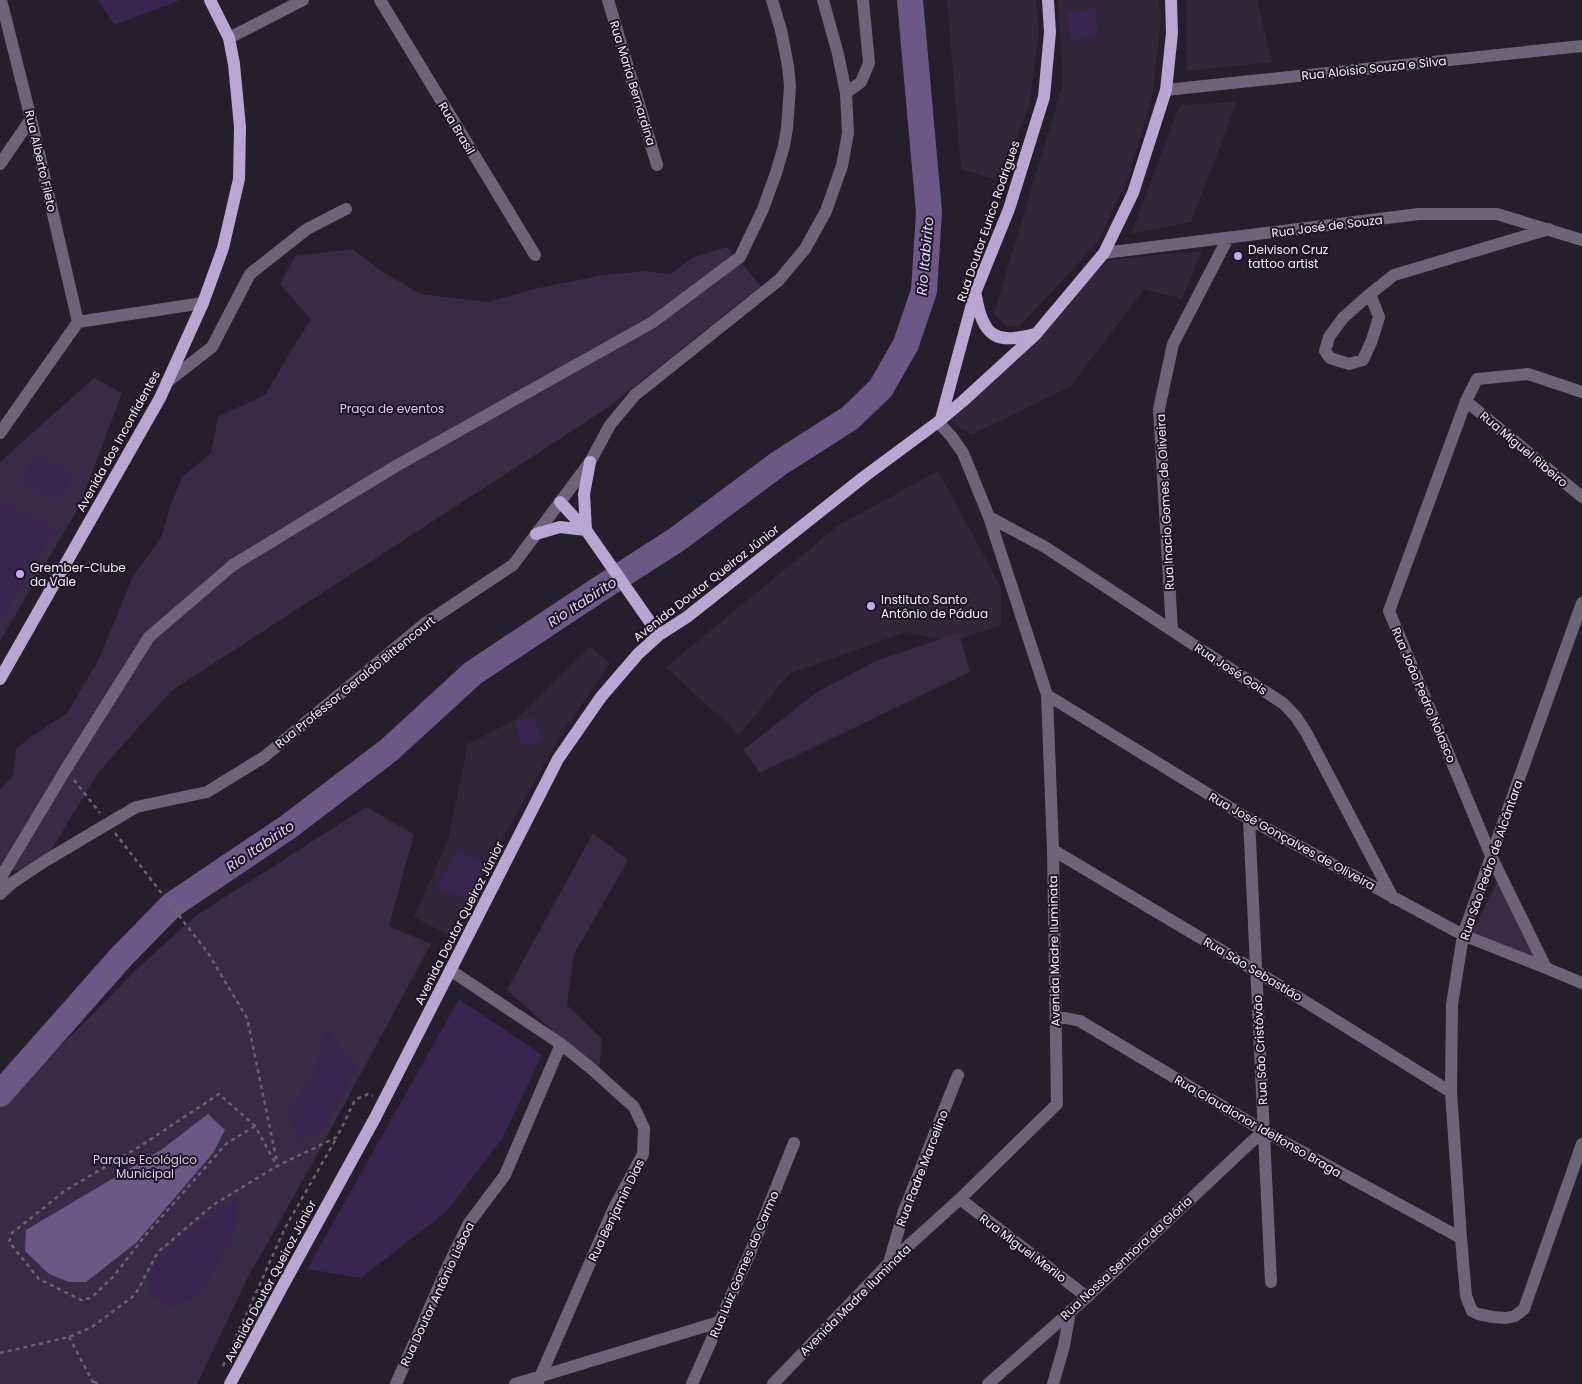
<svg xmlns="http://www.w3.org/2000/svg" width="1582" height="1384" font-family="Poppins,sans-serif">
<style>
.built{fill:#30273b}
.green{fill:#372b45}
.water{fill:#6c5786}
.lines{fill:none;stroke-linecap:round;stroke-linejoin:round}
.river{stroke:#6c5786;stroke-width:26}
.building{fill:#392550}
.path{stroke:#6a6371;stroke-width:2.5;stroke-dasharray:4 4;stroke-linecap:butt}
.minor{stroke:#6d6479;stroke-width:12}
.major{stroke:#b9a7d3;stroke-width:12}
.poi-dot{fill:#c6a6f0;stroke:#1b1523;stroke-width:2}
.labels{text-anchor:middle;dominant-baseline:central;stroke-width:4;stroke-linejoin:round;paint-order:stroke}
.street-label{font-size:12px;fill:#f4effa;stroke:#1b1523}
.poi-label{font-size:12px;fill:#f4effa;stroke:#1b1523;text-anchor:start}
.park-label{font-size:12px;fill:#dcc9f6;stroke:#1b1523}
.water-label{font-size:14px;font-style:italic;fill:#e1cefb;stroke:#1b1523}
</style>
<rect width="100%" height="100%" fill="#251e2d"/>
<path class="built" d="M 947,0 L 1036,0 L 1039,31 L 1029,106 L 1000,181 L 961,169 Z
M 1058,0 L 1159,0 L 1161,20 L 1152,98 L 1128,178 L 1098,242 L 1019,327 L 1006,326 L 994,313 L 1063,84 Z
M 1187,0 L 1257,0 L 1272,62 L 1187,71 Z
M 1237,102 L 1191,222 L 1131,234 L 1180,105 Z
M 1202,251 L 1182,299 L 1144,289 L 1070,387 L 971,435 L 949,420 L 1108,260 Z
M 938,471 L 1001,587 L 1001,625 L 950,642 L 906,632 L 789,674 L 739,735 L 666,667 L 839,525 Z
M 590,647 L 610,663 L 557,741 L 449,935 L 414,917 L 448,840 L 468,744 L 515,720 Z"/>
<path class="green" d="M 727,247 L 761,286 L 609,407 L 171,691 L 98,773 L 38,872 L 0,868 L 0,790 L 13,775 L 16,749 L 29,738 L 67,713 L 99,659 L 133,576 L 161,538 L 171,504 L 182,477 L 211,453 L 218,417 L 266,394 L 293,347 L 311,320 L 280,284 L 295,256 L 353,249 L 381,271 L 421,294 L 488,302 L 534,289 L 603,275 L 645,271 L 670,274 L 694,257 Z
M 94,378 L 122,393 L 79,507 L 0,641 L 0,462 Z
M 959,633 L 970,672 L 760,773 L 743,750 L 817,692 L 876,661 Z
M 366,807 L 414,834 L 389,926 L 431,944 L 312,1164 L 248,1277 L 197,1384 L 0,1384 L 0,1108 L 135,971 L 194,917 Z
M 593,833 L 627,859 L 628,861 L 574,954 L 567,1005 L 602,1039 L 599,1072 L 507,990 Z
M 1498,881 L 1538,961 L 1471,934 Z"/>
<path class="water" d="M 208,1114 L 225,1130 L 213,1153 L 136,1243 L 86,1282 L 69,1282 L 49,1274 L 25,1251 L 26,1230 L 161,1150 Z"/>
<g class="lines">
<path class="river" d="M 0,1094 L 122,956 L 172,905 L 288,827 L 389,750 L 473,673 L 598,590 L 676,540 L 778,464 L 850,418 L 881,388 L 906,344 L 924,291 L 929,212 L 910,0"/>
</g>
<path class="building" d="M 98,0 L 178,0 L 178,1 L 114,25 Z
M 1096,8 L 1098,37 L 1071,41 L 1067,12 Z
M 37,455 L 73,475 L 59,501 L 19,481 Z
M 0,500 L 56,529 L 0,621 Z
M 534,718 L 542,741 L 522,746 L 515,720 Z
M 458,852 L 488,862 L 466,900 L 436,887 Z
M 459,999 L 542,1055 L 502,1139 L 447,1211 L 361,1278 L 307,1269 Z
M 325,1029 L 358,1066 L 322,1132 L 299,1142 L 287,1111 L 313,1076 Z
M 237,1199 L 235,1233 L 200,1295 L 170,1308 L 149,1294 L 149,1270 L 188,1231 Z"/>
<g class="lines">
<path class="path" d="M 74,780 L 100,813
M 115,833 L 208,953 L 247,1018 L 277,1162
M 255,1126 L 226,1144 L 144,1237 L 113,1277 L 91,1298 L 81,1300 L 39,1279 L 9,1242 L 12,1233 L 66,1190 L 139,1147 L 219,1094 L 255,1126 L 277,1166
M 69,1337 L 94,1384
M 0,1353 L 69,1337 L 92,1327 L 135,1295 L 158,1252 L 213,1205 L 277,1166 L 337,1137 L 355,1100 L 368,1094 L 373,1096
M 223,1366 L 285,1228 L 336,1139
M 94,1382 L 101,1384"/>
<path class="minor" d="M 1,0 L 31,119 L 78,322
M 380,0 L 535,255
M 608,0 L 657,165
M 229,38 L 303,0
M 1166,90 L 1582,46
M 846,93 L 861,82 L 869,63 L 863,0
M 0,164 L 31,119
M 1104,253 L 1419,214 L 1497,214 L 1582,240
M 1370,294 L 1379,317 L 1372,340 L 1363,360 L 1349,364 L 1330,358 L 1325,351 L 1329,337 L 1343,318 L 1370,294 L 1394,275 L 1549,229
M 167,382 L 212,347 L 250,274 L 307,229 L 346,209
M 1582,392 L 1528,374 L 1477,379 L 1466,401 L 1389,611 L 1491,856 L 1546,968 L 1582,983
M 1466,401 L 1582,497
M 0,433 L 78,322 L 203,303
M 989,517 L 1045,547 L 1284,704 L 1296,717 L 1306,732 L 1393,898
M 1582,603 L 1463,935 L 1452,1005 L 1451,1092 L 1461,1238 L 1466,1296 L 1472,1311 L 1478,1314 L 1493,1317 L 1506,1318 L 1515,1316 L 1524,1309 L 1582,1144
M 1172,630 L 1159,409 L 1173,344 L 1228,238
M 1047,695 L 1249,819 L 1463,935 L 1546,968
M 1249,819 L 1271,1282
M 1053,850 L 1256,971 L 1451,1092
M 0,889 L 3,874 L 66,769 L 149,637 L 233,565 L 396,466 L 653,322 L 740,257 L 763,209 L 776,173 L 784,146 L 787,128 L 790,86 L 788,66 L 781,30 L 772,0
M 0,894 L 12,883 L 45,861 L 136,807 L 207,792 L 264,757 L 424,624 L 513,565 L 590,462 L 610,425 L 635,395 L 779,280 L 805,249 L 826,211 L 842,166 L 848,133 L 846,93 L 838,54 L 823,0
M 450,970 L 561,1044 L 593,1070 L 634,1107 L 644,1128 L 643,1154 L 614,1208 L 537,1384
M 1056,1016 L 1080,1021 L 1264,1131 L 1461,1238
M 960,1199 L 1087,1297
M 889,1263 L 904,1211 L 958,1075
M 396,1384 L 448,1266 L 469,1223 L 505,1175 L 561,1044
M 515,1384 L 719,1322
M 692,1384 L 750,1253 L 794,1143
M 773,1384 L 889,1263 L 960,1199 L 1057,1104 L 1053,850 L 1047,695 L 989,517 L 963,453 L 951,436 L 938,422
M 988,1384 L 1087,1297 L 1249,1144 L 1264,1131
M 1053,1384 L 1064,1346 L 1070,1311"/>
<path class="major" d="M 976,296 C 983,336 995,345 1035,334
M 941,419 L 975,293 L 1009,209 L 1044,97 L 1050,32 L 1048,0
M 560,502 L 586,530 L 659,635
M 536,534 L 560,527 L 586,530 L 584,494 L 590,462
M 0,679 L 160,398 L 203,303 L 223,248 L 239,179 L 240,127 L 234,64 L 229,38 L 210,0
M 230,1384 L 281,1289 L 375,1118 L 558,759 L 601,697 L 638,654 L 659,635 L 687,617 L 865,476 L 938,422 L 963,401 L 1036,334 L 1104,253 L 1133,193 L 1166,90 L 1172,33 L 1171,0"/>
</g>
<g class="poi-dot">
<circle cx="1238" cy="256" r="5"/>
<circle cx="20" cy="574" r="5"/>
<circle cx="871" cy="606" r="5"/>
</g>
<g class="labels">
<g class="street-label">
<text transform="translate(1374 68) rotate(-6)">Rua Aloísio Souza e Silva</text>
<text transform="translate(633 83) rotate(73)">Rua Maria Bernardina</text>
<text transform="translate(457 128) rotate(59)">Rua Brasil</text>
<text transform="translate(41 161) rotate(77)">Rua Alberto Fileto</text>
<text transform="translate(988 221) rotate(-71)">Rua Doutor Eurico Rodrigues</text>
<text transform="translate(1327 226) rotate(-7)">Rua José de Souza</text>
<text transform="translate(118 441) rotate(-61)">Avenida dos Inconfidentes</text>
<text transform="translate(1524 449) rotate(40)">Rua Miguel Ribeiro</text>
<text transform="translate(1165 502) rotate(-93)">Rua Inacio Gomes de Oliveira</text>
<text transform="translate(706 583) rotate(-38)">Avenida Doutor Queiroz Júnior</text>
<text transform="translate(1231 669) rotate(33)">Rua José Gois</text>
<text transform="translate(355 682) rotate(-39)">Rua Professor Geraldo Bittencourt</text>
<text transform="translate(1424 695) rotate(67)">Rua João Pedro Nolasco</text>
<text transform="translate(1292 841) rotate(29)">Rua José Gonçalves de Oliveira</text>
<text transform="translate(1491 860) rotate(-71)">Rua São Pedro de Alcântara</text>
<text transform="translate(459 923) rotate(-63)">Avenida Doutor Queiroz Júnior</text>
<text transform="translate(1054 951) rotate(-91)">Avenida Madre Iluminata</text>
<text transform="translate(1253 969) rotate(31)">Rua São Sebastião</text>
<text transform="translate(1260 1050) rotate(-93)">Rua São Cristóvão</text>
<text transform="translate(1258 1126) rotate(30)">Rua Claudionor Idelfonso Braga</text>
<text transform="translate(922 1168) rotate(-69)">Rua Padre Marcelino</text>
<text transform="translate(616 1210) rotate(-64)">Rua Benjamin Dias</text>
<text transform="translate(1023 1248) rotate(37)">Rua Miguel Merilo</text>
<text transform="translate(1126 1258) rotate(-43)">Rua Nossa Senhora da Glória</text>
<text transform="translate(744 1264) rotate(-67)">Rua Luiz Gomes do Carmo</text>
<text transform="translate(270 1281) rotate(-62)">Avenida Doutor Queiroz Júnior</text>
<text transform="translate(437 1294) rotate(-65)">Rua Doutor Antônio Lisboa</text>
<text transform="translate(855 1300) rotate(-45)">Avenida Madre Iluminata</text>
</g>
<g class="poi-label">
<text x="1248" y="249">Deivison Cruz<tspan x="1248" dy="14">tattoo artist</tspan></text>
<text x="30" y="567">Grember-Clube<tspan x="30" dy="14">da Vale</tspan></text>
<text x="881" y="599">Instituto Santo<tspan x="881" dy="14">Antônio de Pádua</tspan></text>
</g>
<g class="park-label">
<text x="392" y="408">Praça de eventos</text>
<text x="145" y="1159">Parque Ecológico<tspan x="145" dy="14">Municipal</tspan></text>
</g>
<g class="water-label">
<text transform="translate(925 256) rotate(-85)">Rio Itabirito</text>
<text transform="translate(582 602) rotate(-33)">Rio Itabirito</text>
<text transform="translate(260 846) rotate(-34)">Rio Itabirito</text>
</g>
</g>
</svg>
